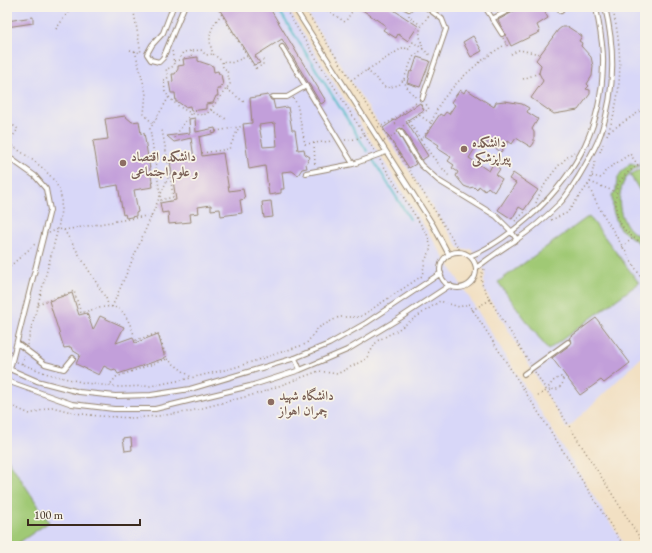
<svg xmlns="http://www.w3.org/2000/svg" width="652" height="553" font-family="'EB Garamond',Amiri,serif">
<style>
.built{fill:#d8d7f8}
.green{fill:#a0c975;stroke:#6e7a4a}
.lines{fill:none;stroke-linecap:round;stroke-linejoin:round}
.stream{stroke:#4ebcc6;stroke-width:2}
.building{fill:#c29fda;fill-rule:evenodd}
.lane-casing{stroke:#968570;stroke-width:6}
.path{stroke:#968570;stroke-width:1.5;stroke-dasharray:1 3;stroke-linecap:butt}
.lane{stroke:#fff;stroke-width:4}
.education-dot{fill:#8d6e63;stroke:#f7f3e8;stroke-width:1.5}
.labels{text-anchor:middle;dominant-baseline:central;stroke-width:3.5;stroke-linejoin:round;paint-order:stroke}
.education-label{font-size:13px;font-weight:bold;fill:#785e54;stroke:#f7f3e8;text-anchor:start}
</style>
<rect width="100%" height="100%" fill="#f7f3e8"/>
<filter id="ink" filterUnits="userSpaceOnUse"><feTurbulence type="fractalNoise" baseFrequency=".025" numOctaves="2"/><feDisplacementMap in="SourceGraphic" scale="8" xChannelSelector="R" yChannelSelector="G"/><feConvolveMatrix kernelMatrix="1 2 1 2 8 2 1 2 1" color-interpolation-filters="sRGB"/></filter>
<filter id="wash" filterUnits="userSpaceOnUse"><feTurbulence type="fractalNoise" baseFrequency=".012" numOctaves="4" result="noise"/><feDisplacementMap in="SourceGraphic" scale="16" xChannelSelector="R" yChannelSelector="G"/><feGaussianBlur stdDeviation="0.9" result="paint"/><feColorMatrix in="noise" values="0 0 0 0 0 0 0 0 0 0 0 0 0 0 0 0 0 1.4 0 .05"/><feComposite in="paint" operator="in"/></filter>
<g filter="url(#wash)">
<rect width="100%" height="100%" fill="#f2e0c3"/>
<path class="built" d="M 7,7 L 287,7 L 625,546 L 7,546 Z
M 303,7 L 645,7 L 645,354 L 567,429 L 484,289 L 484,281 L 486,273 L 471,249 L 465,250 L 459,248 Z"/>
<path class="green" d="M 645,160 L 645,162 C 641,165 637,167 634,169 C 618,182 615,207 626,224 C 630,231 638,236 645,240 L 645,248 L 619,228 L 613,211 L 612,195 L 616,192 C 616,177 619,174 630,163 L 638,165 Z
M 645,166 L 645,199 L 630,175 Z
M 589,216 L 639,283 L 548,350 L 498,282 Z
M 7,458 L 49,522 L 14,546 L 7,546 Z"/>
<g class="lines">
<path class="stream" d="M 277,7 L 367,151
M 373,160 L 410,219"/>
</g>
<g id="blocks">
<path class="building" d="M 218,7 L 269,7 L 326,101 L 321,104 L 282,39 L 255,56 L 260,63 L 254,65 Z
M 358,7 L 389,7 L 418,26 L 408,41 L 398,34 L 396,38 L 383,30 L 386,26 Z
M 522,7 L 542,7 L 548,18 L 537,25 L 540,32 L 511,46 L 498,20 Z
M 33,17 L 33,23 L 7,27 L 7,21 Z
M 562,27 L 568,27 L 582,36 L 579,41 L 582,43 L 581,46 L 591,57 L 593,66 L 592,76 L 587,84 L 589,86 L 586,89 L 590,90 L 590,94 L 578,110 L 554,114 L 531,98 L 543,81 L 539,73 L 541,65 L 536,60 L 558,30 Z
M 473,36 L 482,51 L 471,57 L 463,42 Z
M 198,57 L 198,61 L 213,66 L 214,72 L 218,71 L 219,74 L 221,74 L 223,85 L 220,86 L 221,89 L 217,89 L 218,96 L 216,96 L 213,103 L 206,104 L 206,109 L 191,111 L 190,106 L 185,107 L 178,102 L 176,102 L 175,93 L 171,93 L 169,82 L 173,81 L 172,74 L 175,74 L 178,69 L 178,66 L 184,65 L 183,59 Z
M 417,57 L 430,61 L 420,87 L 407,83 L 410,71 L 412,72 Z
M 466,89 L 494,107 L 496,102 L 505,101 L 522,104 L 529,108 L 527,112 L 538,119 L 532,129 L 534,132 L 534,143 L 531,147 L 516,138 L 512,144 L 508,141 L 501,152 L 481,139 L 469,158 L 489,171 L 493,164 L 500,169 L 496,175 L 502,179 L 494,192 L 488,187 L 485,191 L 479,186 L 477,190 L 474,187 L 469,188 L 464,186 L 456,176 L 458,172 L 452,168 L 454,165 L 448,161 L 451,157 L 437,148 L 439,145 L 425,136 L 440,114 L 443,116 L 446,112 L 449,114 L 455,105 L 451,102 L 460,90 L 464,93 Z
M 268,95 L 271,100 L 273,100 L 275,109 L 288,107 L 292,130 L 295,130 L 298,150 L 304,149 L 305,154 L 310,157 L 306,164 L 307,168 L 302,169 L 298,175 L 292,171 L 282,172 L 284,189 L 281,189 L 281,193 L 269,195 L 265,166 L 249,169 L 243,124 L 252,123 L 250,98 ZM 275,123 L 277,146 L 263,147 L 259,125 Z
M 420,103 L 424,110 L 406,121 L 428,156 L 422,160 L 403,129 L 400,128 L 397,131 L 416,164 L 409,168 L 383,128 Z
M 125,116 L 132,122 L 139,121 L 141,134 L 144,133 L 153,187 L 134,190 L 138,212 L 136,213 L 136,216 L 126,218 L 125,214 L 123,215 L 118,185 L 101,188 L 93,141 L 108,139 L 105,119 Z
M 195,118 L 196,132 L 215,128 L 216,133 L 199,137 L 202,156 L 223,153 L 229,191 L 243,189 L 245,199 L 240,200 L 242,213 L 221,216 L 220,209 L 211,210 L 211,205 L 198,207 L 199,213 L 190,214 L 191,222 L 169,224 L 168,212 L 162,213 L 160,203 L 176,200 L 170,161 L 194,158 L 191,138 L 174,142 L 167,136 L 190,133 L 189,119 Z
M 513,173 L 538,190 L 524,210 L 519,207 L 512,219 L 498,210 L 516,183 L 509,179 Z
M 271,201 L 273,217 L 264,218 L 262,202 Z
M 72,293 L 79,315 L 87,313 L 93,330 L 100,316 L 124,327 L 116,343 L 133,337 L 135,343 L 158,334 L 165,358 L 118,374 L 115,369 L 112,370 L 104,366 L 99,375 L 76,364 L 80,355 L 72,350 L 71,347 L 64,348 L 49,301 Z
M 596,318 L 630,363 L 604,383 L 601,380 L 580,395 L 552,358 L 570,345 L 572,342 L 569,338 Z
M 131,438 L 132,450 L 125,451 L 123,439 Z"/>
</g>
</g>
<g filter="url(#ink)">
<use href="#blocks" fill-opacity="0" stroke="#968570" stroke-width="1"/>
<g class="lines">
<g class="lane-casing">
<path id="lane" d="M 173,7 L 163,33 L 152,45 L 147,54 L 151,60 L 159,62 L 163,58 L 184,7
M 294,7 L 433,225 L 449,255
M 405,7 L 409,9 L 411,7
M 485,7 L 502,34
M 558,7 L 561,11
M 492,19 L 515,7
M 282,47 L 353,164 L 386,152
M 273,97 L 287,97 L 306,86
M 422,99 L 446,29 L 442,19 L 426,7
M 400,131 L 421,165 L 439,181 L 496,216 L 511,231 L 517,240
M 7,156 L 35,176 L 46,189 L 50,210 L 10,369
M 306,173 L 353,164
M440 270a18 18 0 1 1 36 0a18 18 0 1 1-36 0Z
M 470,256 C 494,247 516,229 535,212 C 578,171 602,125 603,64 C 604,45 599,26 596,7
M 476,268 C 489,258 502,249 516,240 C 531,230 547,216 560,203 C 567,196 573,185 579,176 C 587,162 596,148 601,133 C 615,92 615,48 605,7
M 17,343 L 45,364 L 64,369 L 73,358
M 295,358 L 300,370
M 7,368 L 37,381 L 79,392 L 115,396 L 151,395 L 190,389 L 295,358 L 329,344 L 366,323 L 441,273
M 524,374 L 568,342
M 7,381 L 72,404 L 114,409 L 155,409 L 192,400 L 250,386 L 300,370 L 347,350 L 400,318 L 450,285"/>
</g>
<path class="path" d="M 69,7 L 79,7
M 133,7 L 141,53
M 217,7 L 257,71
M 284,7 L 374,150
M 306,7 L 304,8 L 381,126 L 393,120 L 417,102
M 323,7 L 327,10
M 329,7 L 327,10 L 345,22 L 355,7
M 222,14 C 210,27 207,37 213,54 L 222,61
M 409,15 L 409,17 L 421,25
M 56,29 L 71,8
M 503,38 L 508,47
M 130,50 L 141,53
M 135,51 L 146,93 L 144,114 L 153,124
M 191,51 L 192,58
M 511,54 L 519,50 L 540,54
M 174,61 L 179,60 L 183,52 L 201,50 L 206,55 L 213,54
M 256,68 L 263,65 L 263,58
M 367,70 L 386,88 L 399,85 L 404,79 L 406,86 L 416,98
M 404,79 L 413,57 L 423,49 L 431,56
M 523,79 L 539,73
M 351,80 L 404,47 L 408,50 L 413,42 L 423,49 C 418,30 418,30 429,15
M 227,89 L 244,102
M 169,97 C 176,105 182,109 191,113
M 293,98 L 297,104 L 305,144 L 333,141
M 211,110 L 226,119
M 419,115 L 429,109 L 426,104
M 393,120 L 397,126
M 7,121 L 18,129 L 8,143 C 25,155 53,171 60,192 C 63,203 60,217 58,229 L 27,345
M 409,122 L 421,140
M 431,123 L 431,126 L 421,140 L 432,156 L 448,175 L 448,179
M 403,126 L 419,115 L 431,123 C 435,115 438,105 444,98 C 461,76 482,59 506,44
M 378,127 L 381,126 L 461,252
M 609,131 L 613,129 L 645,108
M 212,132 L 244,126
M 607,135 C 623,95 623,49 612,7
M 174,138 L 191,113 L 199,115 L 207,114 L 230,84 L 227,70 L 223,68 L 222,61 L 231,63 L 248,56
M 345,140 L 356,139 L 368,133
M 384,141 L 395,134
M 314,143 L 315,165
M 600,152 L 603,144
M 202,153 L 229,149 L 239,127
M 380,160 L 428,236 L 431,248 L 425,261 L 422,276
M 645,161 C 637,166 624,173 619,183 C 616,188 616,195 616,201 C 615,223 626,235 645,244
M 170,173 L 173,197 L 161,200 L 150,129 L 169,97 L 165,92 L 164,80 L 167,79 L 168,77 L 166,69 L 171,68 L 174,65 L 172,50
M 592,176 L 601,178 L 606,170 L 630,154 L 638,165
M 590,182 L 616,192
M 588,185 L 597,204 L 645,284
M 536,203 C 542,185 558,163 574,152
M 551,220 L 567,213 L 590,182 L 595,161
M 515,221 L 527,210
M 64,230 L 152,215
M 49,233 L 58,229 L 64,230 L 107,300 L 108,306
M 622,247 L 633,238
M 7,264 L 10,267
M 7,269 L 35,244
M 484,269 L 481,275 L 482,284 L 490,300 L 530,363
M 38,304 L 74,291 L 81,313 C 119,301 123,304 136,340 L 158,333 L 167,359 L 116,377 L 109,386
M 112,307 L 170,173 L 162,130
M 472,310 L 490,300
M 167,359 L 191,377
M 17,362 L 48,374 L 85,383 L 119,387 L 150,386 L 182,380 L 233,368 L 306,344 L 318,328 L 339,317 L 360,317 L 422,276 L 424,277
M 22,364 L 24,356
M 535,372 L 645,546
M 562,379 L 566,377
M 538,396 C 540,395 544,391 547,391 C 556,387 557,393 564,381 L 561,377 C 554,379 551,383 547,390
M 7,404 L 30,414 L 52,407 L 75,413 L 98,416 L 132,418 L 158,416 L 187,412 L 260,393 L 319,371 L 337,374 L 366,359 L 377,341 L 396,331 L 440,301 L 459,307 L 469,304 L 624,546"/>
<use href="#lane" class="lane"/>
</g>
</g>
<g class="education-dot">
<circle cx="464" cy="149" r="4"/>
<circle cx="123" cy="163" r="4"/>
<circle cx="271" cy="402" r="4"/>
</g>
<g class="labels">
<g class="education-label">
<text x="472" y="142">دانشکده<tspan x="472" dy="15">پیراپزشکی</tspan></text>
<text x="131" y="156">دانشکده اقتصاد<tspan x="131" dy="15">و علوم اجتماعی</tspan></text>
<text x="279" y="395">دانشگاه شهید<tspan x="279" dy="15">چمران اهواز</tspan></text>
</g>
</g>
<rect width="652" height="553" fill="none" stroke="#f7f3e8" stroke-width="24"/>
<path d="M28 519v6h112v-6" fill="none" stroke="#3b2a1e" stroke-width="2"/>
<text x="34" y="519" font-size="12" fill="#3b2a1e" stroke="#f7f3e8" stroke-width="3" paint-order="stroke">100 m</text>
</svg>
